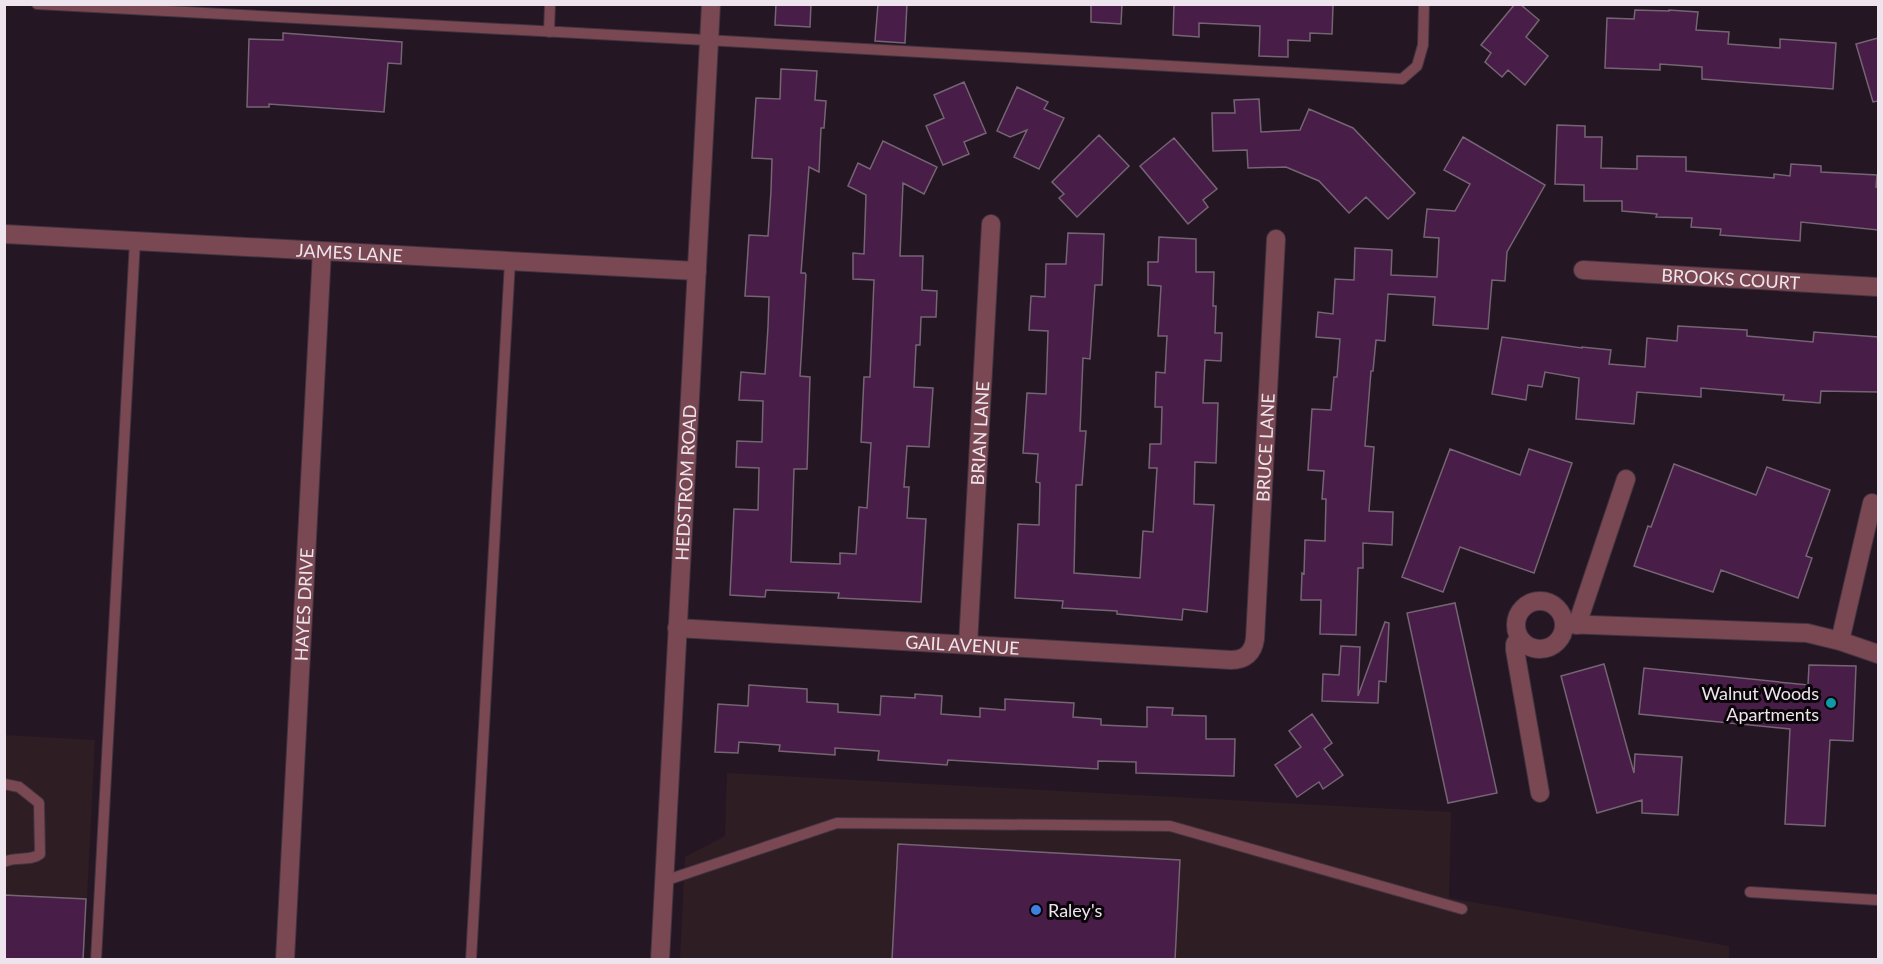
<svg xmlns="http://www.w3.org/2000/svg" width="1883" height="964" font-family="Lato,sans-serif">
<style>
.commercial{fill:#2f1d24}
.building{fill:#481d47;stroke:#756474;stroke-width:1.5}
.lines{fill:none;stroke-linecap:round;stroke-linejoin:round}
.lane-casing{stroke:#40333f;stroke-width:12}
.street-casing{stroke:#40333f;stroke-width:20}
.lane{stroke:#794852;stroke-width:10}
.street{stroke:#794852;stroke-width:18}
.culture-dot{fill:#0f9aa8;stroke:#0a0509;stroke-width:2}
.shop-dot{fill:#3f7fe0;stroke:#0a0509;stroke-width:2}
.labels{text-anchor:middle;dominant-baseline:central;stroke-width:6;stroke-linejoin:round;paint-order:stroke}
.street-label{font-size:18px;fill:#eee4ed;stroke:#0a0509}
.poi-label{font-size:18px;fill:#eee4ed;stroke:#0a0509;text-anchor:end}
</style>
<rect width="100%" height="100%" fill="#241623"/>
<path class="commercial" d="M 4,735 L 95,740 L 84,959 L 5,959 Z
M 727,773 L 1451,812 L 1449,898 L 1729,946 L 1729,960 L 680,960 L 685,857 L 725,836 Z"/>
<path class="building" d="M 776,4 L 811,4 L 810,27 L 775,25 Z
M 878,4 L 907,4 L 905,43 L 875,41 Z
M 1091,4 L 1122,4 L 1121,24 L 1091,22 Z
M 1174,4 L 1333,5 L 1332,34 L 1310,33 L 1310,41 L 1288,40 L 1288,57 L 1259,56 L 1260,26 L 1199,23 L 1199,37 L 1173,35 Z
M 1515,4 L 1520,4 L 1539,20 L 1526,37 L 1548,56 L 1525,85 L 1508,70 L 1502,77 L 1485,62 L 1491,53 L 1481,45 Z
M 1635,10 L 1669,11 L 1669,10 L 1698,12 L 1696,30 L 1729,32 L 1728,44 L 1780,48 L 1780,39 L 1836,43 L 1833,89 L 1702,79 L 1702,67 L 1660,64 L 1660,70 L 1605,68 L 1607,18 L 1634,19 Z
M 283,33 L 402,42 L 401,64 L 388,63 L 384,112 L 269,104 L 269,107 L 247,107 L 249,39 L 283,40 Z
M 1878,38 L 1878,101 L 1873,102 L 1856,44 Z
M 781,69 L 817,71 L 815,100 L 826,101 L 824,128 L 821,128 L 819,172 L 809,167 L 801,273 L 805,273 L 806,275 L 800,376 L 810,377 L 807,469 L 794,469 L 791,562 L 840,564 L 840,553 L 856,554 L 859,507 L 867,508 L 871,443 L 861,442 L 864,377 L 870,377 L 874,280 L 853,279 L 853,253 L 864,254 L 866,195 L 848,186 L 858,163 L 870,169 L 883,141 L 937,167 L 924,194 L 903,183 L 900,256 L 923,256 L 922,290 L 937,291 L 936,317 L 921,317 L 920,345 L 916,345 L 914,387 L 933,388 L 929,447 L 907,446 L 904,487 L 909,487 L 907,518 L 926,519 L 921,602 L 838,598 L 839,593 L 766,590 L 765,597 L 730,595 L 734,509 L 758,510 L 759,468 L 736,467 L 737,441 L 762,442 L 763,401 L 739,400 L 741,372 L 765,374 L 768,327 L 769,297 L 745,296 L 749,235 L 768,236 L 771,191 L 772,159 L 752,158 L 756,98 L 780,99 Z
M 964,82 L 986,133 L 964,142 L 969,154 L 943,165 L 926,126 L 944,118 L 934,95 Z
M 1017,87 L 1048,102 L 1044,109 L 1064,118 L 1039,169 L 1014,157 L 1027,130 L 1010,137 L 997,131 Z
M 1259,99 L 1261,132 L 1300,130 L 1309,109 L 1353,128 L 1415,193 L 1388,219 L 1366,197 L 1349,213 L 1319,181 L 1286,167 L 1248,168 L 1247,150 L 1213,151 L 1212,113 L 1235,113 L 1234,100 Z
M 1557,125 L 1585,126 L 1585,137 L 1602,137 L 1601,168 L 1637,169 L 1637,156 L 1686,157 L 1686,171 L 1774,178 L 1774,174 L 1790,176 L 1791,164 L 1821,166 L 1821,172 L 1877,175 L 1876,187 L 1878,187 L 1878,230 L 1801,222 L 1800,241 L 1720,235 L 1721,229 L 1691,227 L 1692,218 L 1656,217 L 1657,214 L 1622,211 L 1622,201 L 1584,201 L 1584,185 L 1555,184 Z
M 1099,135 L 1129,166 L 1077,217 L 1059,198 L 1064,194 L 1052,182 Z
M 1463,137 L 1545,185 L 1507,252 L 1505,281 L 1492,280 L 1488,329 L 1433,325 L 1435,297 L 1388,294 L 1385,341 L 1376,340 L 1373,371 L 1371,371 L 1365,446 L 1374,447 L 1369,511 L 1393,512 L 1392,545 L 1363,543 L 1363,568 L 1358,568 L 1356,635 L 1320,634 L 1321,600 L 1301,600 L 1302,573 L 1304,574 L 1305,540 L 1325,541 L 1326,499 L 1322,499 L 1324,471 L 1308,470 L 1312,409 L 1331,410 L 1334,377 L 1337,377 L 1340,339 L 1316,337 L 1318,312 L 1333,314 L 1335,279 L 1354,280 L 1355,248 L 1392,250 L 1391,275 L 1437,277 L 1439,238 L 1424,237 L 1427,209 L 1455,211 L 1470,184 L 1444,170 Z
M 1174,138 L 1217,189 L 1203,200 L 1208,207 L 1188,224 L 1140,166 Z
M 1068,233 L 1104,234 L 1102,285 L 1095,285 L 1090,359 L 1083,358 L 1080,431 L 1086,431 L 1082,485 L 1076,485 L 1074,573 L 1140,578 L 1143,531 L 1153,532 L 1157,468 L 1149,468 L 1150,444 L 1161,444 L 1162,407 L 1155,407 L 1156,372 L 1165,373 L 1167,336 L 1158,336 L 1161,286 L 1148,285 L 1148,262 L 1158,262 L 1159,237 L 1196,239 L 1196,272 L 1214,272 L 1213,306 L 1216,306 L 1215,333 L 1222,333 L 1221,361 L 1205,360 L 1203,403 L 1218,403 L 1216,463 L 1195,462 L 1194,504 L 1214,505 L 1207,612 L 1183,609 L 1182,620 L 1117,614 L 1117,611 L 1062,608 L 1063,601 L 1015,598 L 1018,524 L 1039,525 L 1040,483 L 1036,482 L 1038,454 L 1023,453 L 1027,393 L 1046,394 L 1048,331 L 1029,330 L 1031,296 L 1045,297 L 1046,264 L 1066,264 Z
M 1678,326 L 1747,330 L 1747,336 L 1813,342 L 1814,332 L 1878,337 L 1878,392 L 1821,391 L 1820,403 L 1783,400 L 1784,395 L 1701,388 L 1701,397 L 1637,392 L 1634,424 L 1576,419 L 1579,378 L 1545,372 L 1542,387 L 1528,385 L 1526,400 L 1492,394 L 1502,337 L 1582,348 L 1582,347 L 1611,350 L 1609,364 L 1645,367 L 1647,338 L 1677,341 Z
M 1450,449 L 1520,475 L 1529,449 L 1572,463 L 1534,573 L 1460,547 L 1443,592 L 1402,577 Z
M 1674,464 L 1756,495 L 1767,467 L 1830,490 L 1806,556 L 1812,558 L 1798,598 L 1721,570 L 1713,592 L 1634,566 L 1648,526 L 1651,527 Z
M 1455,603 L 1497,793 L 1448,803 L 1407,613 Z
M 1385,622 L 1389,623 L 1386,682 L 1379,681 L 1378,703 L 1322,701 L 1323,674 L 1339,675 L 1341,646 L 1360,647 L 1358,696 Z
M 1604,664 L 1634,773 L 1635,754 L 1682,757 L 1678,815 L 1642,813 L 1642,800 L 1597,813 L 1561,676 Z
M 1809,665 L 1856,666 L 1853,741 L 1830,740 L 1825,826 L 1785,824 L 1790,729 L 1639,714 L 1644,668 L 1808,685 Z
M 749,685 L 807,689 L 807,702 L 838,704 L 838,712 L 880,715 L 881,696 L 915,698 L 915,694 L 942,696 L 941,714 L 980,717 L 980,708 L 1005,710 L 1005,699 L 1074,703 L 1073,717 L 1101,719 L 1101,725 L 1147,727 L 1147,707 L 1173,708 L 1172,715 L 1206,716 L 1206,739 L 1235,739 L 1234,776 L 1136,773 L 1136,762 L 1098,761 L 1098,769 L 948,760 L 947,765 L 878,760 L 879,751 L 835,748 L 835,755 L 779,751 L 780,745 L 739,742 L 738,753 L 715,752 L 718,704 L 748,706 Z
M 1312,714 L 1332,743 L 1324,749 L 1343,775 L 1323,789 L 1319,782 L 1297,797 L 1275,765 L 1301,747 L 1289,731 Z
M 898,844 L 1180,860 L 1175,960 L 892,960 Z
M 4,895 L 86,899 L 83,960 L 4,960 Z"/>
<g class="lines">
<g class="lane-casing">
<path id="lane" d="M 37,4 L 688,39 L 1402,79 L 1417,66 L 1423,45 L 1424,4
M 549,32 L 550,4
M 4,784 L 19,787 L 39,803 L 40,854 C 30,862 16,856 4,862
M 664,881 L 837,823 L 1170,826 L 1462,909
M 1750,892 L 1878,900
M 96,960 L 135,241
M 471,960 L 510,261"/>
</g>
<g class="street-casing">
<g id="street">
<path id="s1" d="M 4,234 L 697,271"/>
<path id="s2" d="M 1583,270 L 1878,287"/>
<circle cx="1540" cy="625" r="24"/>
<path d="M 1564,624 L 1807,633 L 1840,641 L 1878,654"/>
<path d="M 1577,625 L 1626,479"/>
<path id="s3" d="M 677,628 L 1231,660 C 1245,660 1253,653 1255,639 L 1276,239"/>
<path d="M 1519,638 L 1515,644 L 1515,650 L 1540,793"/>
<path d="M 1840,641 L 1872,503"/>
<path id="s4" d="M 968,645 L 991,224"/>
<path id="s5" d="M 285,960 L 322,251"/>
<path id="s6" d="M 660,960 L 711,4"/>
</g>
</g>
<use href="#lane" class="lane"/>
<use href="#street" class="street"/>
</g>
<circle class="culture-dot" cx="1831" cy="703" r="6"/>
<circle class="shop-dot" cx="1036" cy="910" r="6"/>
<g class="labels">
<g class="street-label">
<text stroke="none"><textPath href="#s1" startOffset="346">JAMES LANE</textPath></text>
<text stroke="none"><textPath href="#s2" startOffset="148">BROOKS COURT</textPath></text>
<text stroke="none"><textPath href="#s4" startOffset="212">BRIAN LANE</textPath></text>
<text stroke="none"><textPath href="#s3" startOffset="782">BRUCE LANE</textPath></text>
<text stroke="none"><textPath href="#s6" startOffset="478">HEDSTROM ROAD</textPath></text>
<text stroke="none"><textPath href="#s5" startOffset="356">HAYES DRIVE</textPath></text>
<text stroke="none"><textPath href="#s3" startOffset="286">GAIL AVENUE</textPath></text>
</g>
<g class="poi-label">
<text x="1819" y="693">Walnut Woods<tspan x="1819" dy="21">Apartments</tspan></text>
<text x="1048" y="910" text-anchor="start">Raley's</text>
</g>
</g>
<rect width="1883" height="964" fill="none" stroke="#eee4ed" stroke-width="12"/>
</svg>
